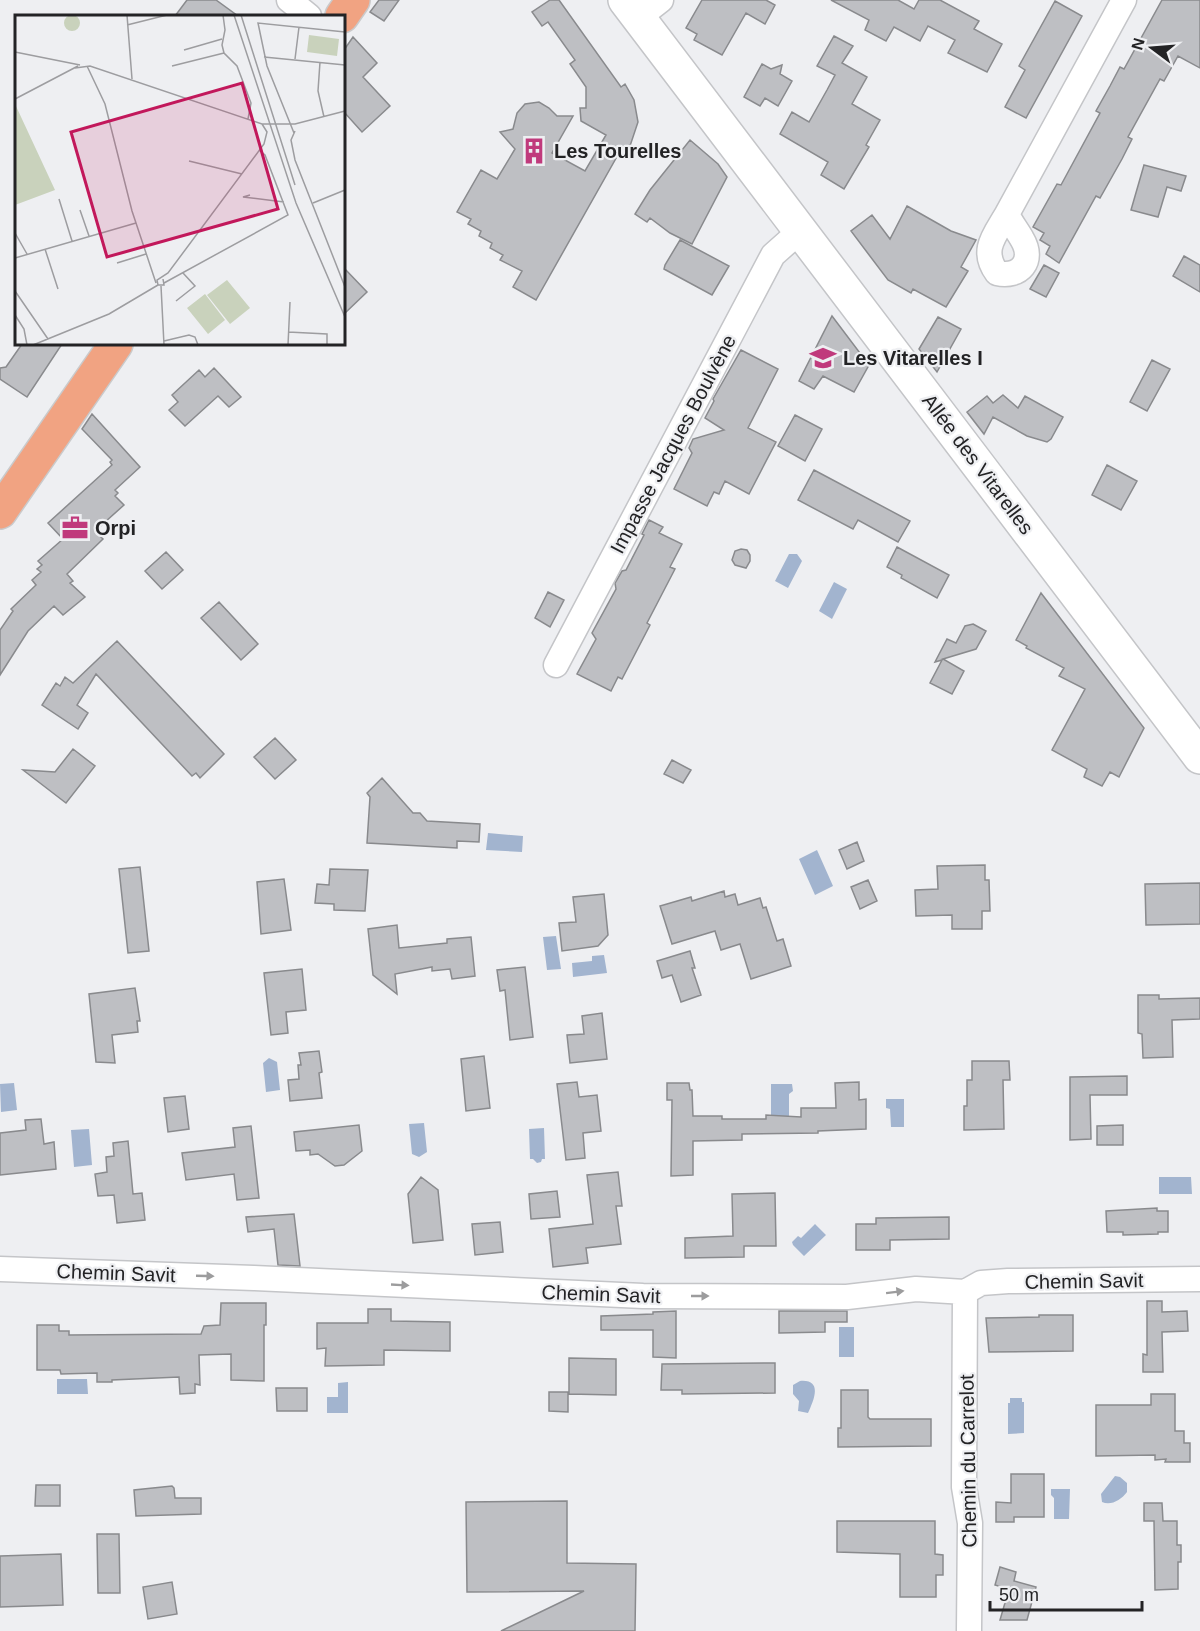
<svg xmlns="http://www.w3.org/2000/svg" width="1200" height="1631" font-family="Helvetica,sans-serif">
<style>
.water{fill:#a2b4cf}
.building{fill:#bebfc3;stroke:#898a8d;stroke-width:1.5}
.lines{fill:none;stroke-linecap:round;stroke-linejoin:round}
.minor-casing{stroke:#c4c5c8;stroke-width:27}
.secondary-casing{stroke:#c4c5c8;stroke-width:36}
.primary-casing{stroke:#cacacb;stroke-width:36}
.minor{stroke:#fff;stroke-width:24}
.secondary{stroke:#fff;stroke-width:33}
.primary{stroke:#f1a382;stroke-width:33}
.oneway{fill:#9c9c9d}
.labels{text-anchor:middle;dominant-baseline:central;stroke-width:4.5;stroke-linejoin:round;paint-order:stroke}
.poi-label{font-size:20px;font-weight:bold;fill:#232325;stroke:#eeeff2;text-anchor:start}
.street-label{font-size:20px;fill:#232325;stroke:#eeeff2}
.inset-road{fill:none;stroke:#9d9da0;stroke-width:1.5}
.view{fill:#c2185b;fill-opacity:0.15;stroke:#c2185b;stroke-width:3}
.inset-edge{fill:none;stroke:#232325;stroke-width:3}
</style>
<rect width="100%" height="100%" fill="#eeeff2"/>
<path class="water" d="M 789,554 L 797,554 L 802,561 L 788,588 L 775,581 Z
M 834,582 L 847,589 L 832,619 L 819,611 Z
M 488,833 L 523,836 L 522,852 L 486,850 Z
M 817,850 L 833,886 L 815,895 L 799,859 Z
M 556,936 L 561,969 L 547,970 L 543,937 Z
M 604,955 L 607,973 L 573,977 L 572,963 L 592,961 L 592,956 Z
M 269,1058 L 277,1062 L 280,1090 L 266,1092 L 263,1063 Z
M 14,1083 L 17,1110 L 1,1112 L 0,1084 Z
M 771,1084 L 792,1084 L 793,1091 L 789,1094 L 789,1124 L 771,1125 Z
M 886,1099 L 904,1099 L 904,1127 L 891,1127 L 890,1109 L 886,1108 Z
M 424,1123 L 427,1152 L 419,1157 L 412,1154 L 409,1124 Z
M 544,1128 L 545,1159 L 542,1159 L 541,1162 L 537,1163 L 533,1159 L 530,1159 L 529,1129 Z
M 89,1129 L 92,1165 L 74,1167 L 71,1130 Z
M 1159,1177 L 1191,1177 L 1192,1194 L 1159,1194 Z
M 815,1224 L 826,1235 L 804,1256 L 793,1245 L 792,1242 L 798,1236 L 801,1238 Z
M 839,1327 L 854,1327 L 854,1357 L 839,1357 Z
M 57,1379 L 87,1379 L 88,1394 L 57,1394 Z
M 800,1381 C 823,1379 814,1400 808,1413 L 798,1411 L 799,1401 L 793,1394 L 793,1385 Z
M 348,1382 L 348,1413 L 327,1413 L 327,1397 L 338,1397 L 338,1383 Z
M 1010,1398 L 1022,1398 L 1022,1402 L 1024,1402 L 1024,1433 L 1008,1434 L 1008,1403 L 1010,1403 Z
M 1115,1476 L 1120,1477 L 1127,1483 L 1127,1492 C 1121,1500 1111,1506 1102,1502 L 1101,1494 Z
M 1051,1489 L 1070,1489 L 1069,1519 L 1054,1519 L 1054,1498 L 1051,1495 Z"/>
<path class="building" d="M 187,0 L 216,0 L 238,16 L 175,16 Z
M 379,0 L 399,0 L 384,21 L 370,12 Z
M 550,0 L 559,0 L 621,87 L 625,84 L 634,100 L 638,122 L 629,149 L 623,146 L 536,300 L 513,287 L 522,271 L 500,260 L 503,255 L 490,248 L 492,243 L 479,236 L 481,231 L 468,224 L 471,219 L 457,212 L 481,170 L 497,179 L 515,149 L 500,132 L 513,129 L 517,113 L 525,104 L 539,102 L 549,108 L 557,116 L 573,116 L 552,153 L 585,171 L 606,135 L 581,121 L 580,108 L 586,108 L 586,87 L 570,64 L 575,60 L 548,22 L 542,26 L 532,12 Z
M 702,0 L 766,0 L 775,5 L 765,24 L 746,13 L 722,55 L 694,40 L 697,34 L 686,28 Z
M 831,0 L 898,0 L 914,9 L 919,0 L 940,0 L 979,21 L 974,29 L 1002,44 L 987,72 L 948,53 L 955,40 L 928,26 L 920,41 L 894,27 L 886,41 L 865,30 L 869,20 Z
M 1162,0 L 1200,0 L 1200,68 L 1178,56 L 1164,81 L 1160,79 L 1128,137 L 1132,139 L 1122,159 L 1100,198 L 1096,196 L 1059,263 L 1046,254 L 1050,246 L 1040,240 L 1044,233 L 1033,227 L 1057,184 L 1061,185 L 1100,113 L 1096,111 L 1110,86 L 1120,67 L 1124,69 Z
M 1055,1 L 1082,16 L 1026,118 L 1005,107 L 1025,70 L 1019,66 Z
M 834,36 L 853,46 L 842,63 L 867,77 L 852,104 L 880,120 L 866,145 L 869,147 L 844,189 L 821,175 L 828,162 L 780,134 L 792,112 L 809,122 L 827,90 L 835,75 L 817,66 Z
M 353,37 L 377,63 L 363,77 L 390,106 L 362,132 L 344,112 L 344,50 Z
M 762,64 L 771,69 L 782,65 L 780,74 L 792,81 L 778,106 L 765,98 L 760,106 L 744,97 Z
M 690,140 L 718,164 L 727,177 L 692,244 L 670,233 L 650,218 L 647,222 L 635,214 L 650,190 Z
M 1144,165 L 1186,176 L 1181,191 L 1167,187 L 1158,217 L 1131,210 Z
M 907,206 L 951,231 L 976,240 L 961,267 L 968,271 L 946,307 L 913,289 L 911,293 L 888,280 L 851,231 L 872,215 L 890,239 Z
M 680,240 L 729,266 L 712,295 L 664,269 L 665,265 Z
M 1184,256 L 1200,265 L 1200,292 L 1173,276 Z
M 1044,265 L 1059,273 L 1046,297 L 1030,289 Z
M 344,268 L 367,292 L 344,314 Z
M 832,316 L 869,365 L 854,392 L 823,376 L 814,389 L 799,381 Z
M 938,317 L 961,329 L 937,372 L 919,349 Z
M 22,344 L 62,344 L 27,397 L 0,379 L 0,368 L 6,367 Z
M 741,350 L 778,369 L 748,428 L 776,442 L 749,494 L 725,481 L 719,494 L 714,492 L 707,506 L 674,489 L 692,453 L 689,448 L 693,439 L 724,430 L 705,418 L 714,401 L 713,399 Z
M 1152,360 L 1170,369 L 1147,411 L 1130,402 Z
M 214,368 L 241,397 L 229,407 L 218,396 L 185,426 L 169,410 L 178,402 L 172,395 L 199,370 L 205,377 Z
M 1003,395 L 1018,408 L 1025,396 L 1063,417 L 1051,439 L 1047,442 L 1027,436 L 993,417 L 984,434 L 967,412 L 987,396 L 993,403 Z
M 92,414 L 140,467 L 115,490 L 118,493 L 115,496 L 124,505 L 95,531 L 103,539 L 67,574 L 73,581 L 70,583 L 85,597 L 63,615 L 54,606 L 28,631 L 0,675 L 0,630 L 13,611 L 11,609 L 36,585 L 32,580 L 41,572 L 37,569 L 42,565 L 38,561 L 63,539 L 48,523 L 112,465 L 110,462 L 112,460 L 82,429 Z
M 795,415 L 822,429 L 805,461 L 778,446 Z
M 1107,465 L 1137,481 L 1121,510 L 1092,495 Z
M 814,470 L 910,521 L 898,542 L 858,520 L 853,529 L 798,500 Z
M 649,520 L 663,527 L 659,533 L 682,544 L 670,567 L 675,569 L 647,623 L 650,625 L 622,679 L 618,677 L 611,691 L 577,674 L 596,639 L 592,633 L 616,589 L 615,583 L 622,571 L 626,570 L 644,535 L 642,534 Z
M 897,547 L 949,575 L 937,598 L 901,578 L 902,575 L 887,567 Z
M 741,549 L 747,550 L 750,555 L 750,561 L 746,568 L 735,565 L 732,560 L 735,551 Z
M 166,552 L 183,570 L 162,589 L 145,571 Z
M 548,592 L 564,600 L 550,627 L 535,618 Z
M 1041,593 L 1144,728 L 1119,777 L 1110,772 L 1102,786 L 1084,777 L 1087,769 L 1052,750 L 1085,689 L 1059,676 L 1064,668 L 1026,648 L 1027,646 L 1016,640 Z
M 219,602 L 258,644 L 241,660 L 201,618 Z
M 973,624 L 986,631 L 976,649 L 943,659 L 964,671 L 952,694 L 930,683 L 942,660 L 935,662 L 947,639 L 956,643 L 965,626 Z
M 117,641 L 224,754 L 200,778 L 196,773 L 192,776 L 96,674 L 77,705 L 88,713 L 78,729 L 42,705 L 56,683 L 60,686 L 65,677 L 73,683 Z
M 275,738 L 296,760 L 275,779 L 254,757 Z
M 73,749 L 95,766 L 66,803 L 23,770 L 55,772 Z
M 672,760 L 691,770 L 683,783 L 664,774 Z
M 382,778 L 413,813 L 420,813 L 427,821 L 480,824 L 479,842 L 457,841 L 457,848 L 367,843 L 370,797 L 367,793 Z
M 857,842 L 864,861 L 847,869 L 839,850 Z
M 985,865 L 985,880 L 989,880 L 990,911 L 982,911 L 982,929 L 952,929 L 952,915 L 916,916 L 915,890 L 938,889 L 937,866 Z
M 140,867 L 149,951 L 128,953 L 119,869 Z
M 330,869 L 368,870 L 365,911 L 334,910 L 334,904 L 315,903 L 317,884 L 329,885 Z
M 284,879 L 291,930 L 261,934 L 257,882 Z
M 868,880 L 877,901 L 860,909 L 851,887 Z
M 1200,883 L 1200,924 L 1146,925 L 1145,884 Z
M 724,891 L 725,897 L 735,894 L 738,905 L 760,898 L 763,908 L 766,907 L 777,941 L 783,939 L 791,966 L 751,979 L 740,944 L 721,950 L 715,931 L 672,944 L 660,906 L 691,897 L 692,901 Z
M 604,894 L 608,935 L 598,946 L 562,951 L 559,923 L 576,922 L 573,897 Z
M 397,925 L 399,948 L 447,943 L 447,939 L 471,937 L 475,976 L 452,979 L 450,969 L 432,971 L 432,967 L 395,974 L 397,994 L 373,975 L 368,929 Z
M 690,951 L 695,968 L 692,968 L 701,995 L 681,1002 L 672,975 L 662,978 L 657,961 Z
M 525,967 L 533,1037 L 510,1040 L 505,990 L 500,991 L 497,970 Z
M 302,969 L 306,1010 L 286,1012 L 288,1033 L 271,1035 L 264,973 Z
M 135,988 L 140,1021 L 137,1021 L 138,1032 L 112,1035 L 115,1063 L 96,1062 L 89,994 Z
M 1138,995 L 1159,995 L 1159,999 L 1200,998 L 1200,1019 L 1172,1020 L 1173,1057 L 1143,1058 L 1142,1034 L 1138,1033 Z
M 602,1013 L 607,1059 L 570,1063 L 567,1035 L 584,1034 L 582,1016 Z
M 319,1051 L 322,1072 L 319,1073 L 322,1098 L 290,1101 L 288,1080 L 299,1079 L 298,1065 L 301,1065 L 299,1053 Z
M 484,1056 L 490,1108 L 466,1111 L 461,1059 Z
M 972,1061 L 1009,1061 L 1010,1080 L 1003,1080 L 1004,1129 L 964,1130 L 964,1106 L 967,1106 L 967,1080 L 972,1080 Z
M 1127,1076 L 1127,1095 L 1090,1095 L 1091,1139 L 1070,1140 L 1070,1077 Z
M 577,1082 L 579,1097 L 597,1095 L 601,1131 L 583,1133 L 585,1158 L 566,1160 L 557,1084 Z
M 859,1082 L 859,1100 L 866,1099 L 866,1129 L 818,1131 L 818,1133 L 742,1134 L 742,1140 L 693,1141 L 693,1175 L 671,1176 L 672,1100 L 667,1100 L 667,1083 L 689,1083 L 690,1090 L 692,1090 L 693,1116 L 722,1116 L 722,1119 L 766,1119 L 766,1115 L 801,1117 L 801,1108 L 836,1108 L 835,1083 Z
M 185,1096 L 189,1129 L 168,1132 L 164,1098 Z
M 41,1119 L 44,1144 L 54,1142 L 56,1169 L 0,1175 L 0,1133 L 26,1130 L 25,1120 Z
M 359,1125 L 362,1151 L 344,1165 L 335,1166 L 318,1154 L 310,1155 L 310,1150 L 296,1151 L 294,1132 Z
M 1123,1125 L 1123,1145 L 1097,1145 L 1097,1126 Z
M 251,1126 L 259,1198 L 237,1200 L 234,1174 L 186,1180 L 182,1153 L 235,1147 L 233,1128 Z
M 128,1141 L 133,1194 L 142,1193 L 145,1220 L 117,1223 L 114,1195 L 98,1196 L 95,1174 L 107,1172 L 106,1157 L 114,1156 L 113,1143 Z
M 618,1172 L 622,1206 L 616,1206 L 621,1244 L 586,1248 L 588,1263 L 553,1267 L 549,1229 L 593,1224 L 587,1175 Z
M 421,1177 L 438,1190 L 443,1240 L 413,1243 L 408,1194 Z
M 557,1191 L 560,1217 L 531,1219 L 529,1194 Z
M 775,1193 L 776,1246 L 744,1246 L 744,1257 L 685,1258 L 685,1238 L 733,1236 L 732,1194 Z
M 1157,1208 L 1157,1211 L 1168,1211 L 1168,1232 L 1158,1232 L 1158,1234 L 1123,1235 L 1123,1232 L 1107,1232 L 1106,1211 Z
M 294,1214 L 300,1266 L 278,1265 L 274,1229 L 248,1232 L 246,1217 Z
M 949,1217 L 949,1239 L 890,1240 L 890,1250 L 856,1250 L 856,1224 L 876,1224 L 876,1218 Z
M 500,1222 L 503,1252 L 475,1255 L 472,1224 Z
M 1147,1301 L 1162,1301 L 1162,1312 L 1187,1311 L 1188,1331 L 1162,1332 L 1163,1372 L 1143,1372 L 1143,1354 L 1147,1355 Z
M 221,1303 L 266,1303 L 266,1325 L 264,1325 L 264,1381 L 231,1380 L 231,1354 L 199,1355 L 200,1385 L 195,1384 L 195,1393 L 180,1394 L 179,1377 L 112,1380 L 112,1382 L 97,1382 L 97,1373 L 61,1374 L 60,1370 L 37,1370 L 37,1325 L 59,1325 L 59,1331 L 69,1331 L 69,1335 L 201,1334 L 204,1326 L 220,1325 Z
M 368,1309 L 391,1309 L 391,1321 L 450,1322 L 450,1351 L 384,1350 L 384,1365 L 325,1366 L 326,1348 L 317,1349 L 317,1323 L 368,1323 Z
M 676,1311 L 676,1358 L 653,1357 L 653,1330 L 601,1330 L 601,1316 L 653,1314 L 653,1312 Z
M 779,1311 L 847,1311 L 847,1322 L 825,1322 L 825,1332 L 779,1333 Z
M 1039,1315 L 1073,1315 L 1073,1351 L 989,1352 L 986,1318 L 1039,1317 Z
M 569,1358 L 616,1359 L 616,1395 L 569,1394 Z
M 775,1363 L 775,1393 L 682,1394 L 682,1390 L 661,1390 L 662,1364 Z
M 276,1388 L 307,1388 L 307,1411 L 277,1411 Z
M 841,1390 L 868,1390 L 868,1417 L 870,1419 L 931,1419 L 931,1446 L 838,1447 L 838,1428 L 841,1428 Z
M 549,1392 L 568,1392 L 568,1412 L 549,1411 Z
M 1151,1394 L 1175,1394 L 1175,1431 L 1184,1431 L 1184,1443 L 1190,1443 L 1190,1462 L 1165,1462 L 1166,1459 L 1155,1460 L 1155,1455 L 1096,1456 L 1096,1405 L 1151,1405 Z
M 1011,1474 L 1044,1474 L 1044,1517 L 1014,1517 L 1014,1522 L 996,1522 L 996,1502 L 1011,1503 Z
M 36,1485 L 60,1485 L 60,1506 L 35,1506 Z
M 172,1486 L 174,1488 L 175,1498 L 201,1498 L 201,1514 L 136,1516 L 134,1490 Z
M 567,1501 L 567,1563 L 636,1564 L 635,1631 L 501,1631 L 584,1591 L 467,1592 L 466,1502 Z
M 1144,1503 L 1162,1503 L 1163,1521 L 1177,1521 L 1177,1545 L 1181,1545 L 1181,1562 L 1178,1562 L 1178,1589 L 1155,1590 L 1154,1521 L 1144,1521 Z
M 837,1521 L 935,1521 L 935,1554 L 943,1555 L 943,1575 L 936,1575 L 936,1597 L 900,1597 L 900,1554 L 837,1552 Z
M 97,1534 L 119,1534 L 120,1593 L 98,1593 Z
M 61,1554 L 63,1605 L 0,1607 L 0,1556 Z
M 1000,1567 L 1016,1572 L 1014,1581 L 1036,1587 L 1027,1620 L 1000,1620 L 1009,1589 L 995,1585 Z
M 172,1582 L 177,1614 L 148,1619 L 143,1587 Z"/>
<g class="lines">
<g class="minor-casing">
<path id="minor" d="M 289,0 L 309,16
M 638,18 L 661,0
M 1007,214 C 1011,223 1017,230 1022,239 C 1035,261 1020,278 997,273 C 980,250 995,235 1007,214 L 1124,0
M 556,665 L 773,255 L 800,231
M 0,1269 L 254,1278 L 643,1296 L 847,1297 L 916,1289 L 965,1292 L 981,1283 L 1008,1281 L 1200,1279
M 965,1292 L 964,1487 L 970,1523 L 969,1631"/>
</g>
<g class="secondary-casing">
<path id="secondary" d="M 625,0 L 1200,757"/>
</g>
<g class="primary-casing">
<path id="primary" d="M 342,16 L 353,0
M 0,512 L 116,344"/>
</g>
<use href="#minor" class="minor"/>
<use href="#secondary" class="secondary"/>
<use href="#primary" class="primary"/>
</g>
<defs><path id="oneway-solid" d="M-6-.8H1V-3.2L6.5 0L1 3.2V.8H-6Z" transform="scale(1.5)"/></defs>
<g class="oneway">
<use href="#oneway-solid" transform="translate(205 1276) rotate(2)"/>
<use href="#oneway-solid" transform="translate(400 1285) rotate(3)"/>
<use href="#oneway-solid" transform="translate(895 1292) rotate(-7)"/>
<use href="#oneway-solid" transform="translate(700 1296)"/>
</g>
<defs>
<g id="building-bare" transform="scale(2.07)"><path d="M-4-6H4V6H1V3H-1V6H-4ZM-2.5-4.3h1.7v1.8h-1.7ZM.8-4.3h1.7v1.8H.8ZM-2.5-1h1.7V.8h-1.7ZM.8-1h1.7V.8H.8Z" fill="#c03a7c" stroke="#eeeff2" stroke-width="2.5" paint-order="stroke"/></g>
<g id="school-bare" transform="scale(2.07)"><path d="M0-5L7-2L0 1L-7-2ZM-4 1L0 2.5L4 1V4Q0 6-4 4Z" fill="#c03a7c" stroke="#eeeff2" stroke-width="2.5" paint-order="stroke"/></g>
<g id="office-bare" transform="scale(2.07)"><path d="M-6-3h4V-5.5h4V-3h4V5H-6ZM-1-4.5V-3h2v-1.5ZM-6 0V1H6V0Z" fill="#c03a7c" stroke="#eeeff2" stroke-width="2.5" paint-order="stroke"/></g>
</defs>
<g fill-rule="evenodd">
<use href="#building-bare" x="534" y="151"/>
<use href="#school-bare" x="823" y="358"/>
<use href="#office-bare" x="75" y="528"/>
</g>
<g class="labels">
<g class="poi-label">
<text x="554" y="151">Les Tourelles</text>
<text x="843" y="358">Les Vitarelles I</text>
<text x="95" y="528">Orpi</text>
</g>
<g class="street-label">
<text transform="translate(673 444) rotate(-62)">Impasse Jacques Boulvène</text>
<text transform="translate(978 464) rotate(53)">Allée des Vitarelles</text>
<text transform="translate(116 1273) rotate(2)">Chemin Savit</text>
<text transform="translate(1084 1281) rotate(-1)">Chemin Savit</text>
<text transform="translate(601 1294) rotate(2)">Chemin Savit</text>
<text transform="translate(968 1461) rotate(-91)">Chemin du Carrelot</text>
</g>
</g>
<g transform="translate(15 15)">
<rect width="330" height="330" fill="#eeeff2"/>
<path d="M49 8a8 8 0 1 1 16 0a8 8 0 1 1-16 0ZM 294,20 L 324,24 L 322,41 L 292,37 ZM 0,89 L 40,175 L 0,190 L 1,113 ZM 212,265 L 235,293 L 215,309 L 192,280 ZM 190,279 L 210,305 L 193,319 L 172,293 Z" fill="#c9d2bc"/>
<path class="inset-road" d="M 112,0 L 117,64M 208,0 L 210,15 L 207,30 L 209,38 L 222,51 L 236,88 L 233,104M 219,0 L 281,188 L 330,302M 226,0 L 280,170M 112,10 L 152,0M 169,35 L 207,24M 0,37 L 65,50M 249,42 L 330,50M 280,44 L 284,12M 305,47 L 303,76 L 309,102M 72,51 L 90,89 L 117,196 L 141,268M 157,51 L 209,38M 60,53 L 75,51 L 247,109 L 280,109 L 330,96M 0,84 L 63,51M 280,116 L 276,125 L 280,145 L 330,272M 279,118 L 252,51 L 243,8 L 330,17M 174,146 L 227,159M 235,180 L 228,182 L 269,187M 44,184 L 57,226M 298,188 L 330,175M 65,195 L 74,221M 0,218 L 12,239M 30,234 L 43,274M 0,243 L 121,208M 102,248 L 131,239M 148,264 L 149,270 L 143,270 L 142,265 L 153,258 L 249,129 L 252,117 L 247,109M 149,268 L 273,200 L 250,140 L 244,135M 146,271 L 149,330M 0,276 L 33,324M 161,286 L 180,271 L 168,258M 0,300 L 9,314 L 12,330M 273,317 L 312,319 L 312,330M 149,326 L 174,320 L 180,322 L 183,330M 18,330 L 94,299 L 143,270M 273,330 L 275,287"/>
<path class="view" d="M 227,68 L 263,194 L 92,242 L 56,117 Z"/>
<rect width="330" height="330" class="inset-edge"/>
</g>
<g transform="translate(1152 48) rotate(286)" stroke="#eeeff2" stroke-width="4.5" paint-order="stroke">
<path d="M0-4.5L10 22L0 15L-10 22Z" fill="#232325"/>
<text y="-9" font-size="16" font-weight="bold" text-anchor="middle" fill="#232325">N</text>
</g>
<path d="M990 1601v9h152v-9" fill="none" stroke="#232325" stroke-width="3"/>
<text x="999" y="1601" font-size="18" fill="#232325" stroke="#eeeff2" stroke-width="4.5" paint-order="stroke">50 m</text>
</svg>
